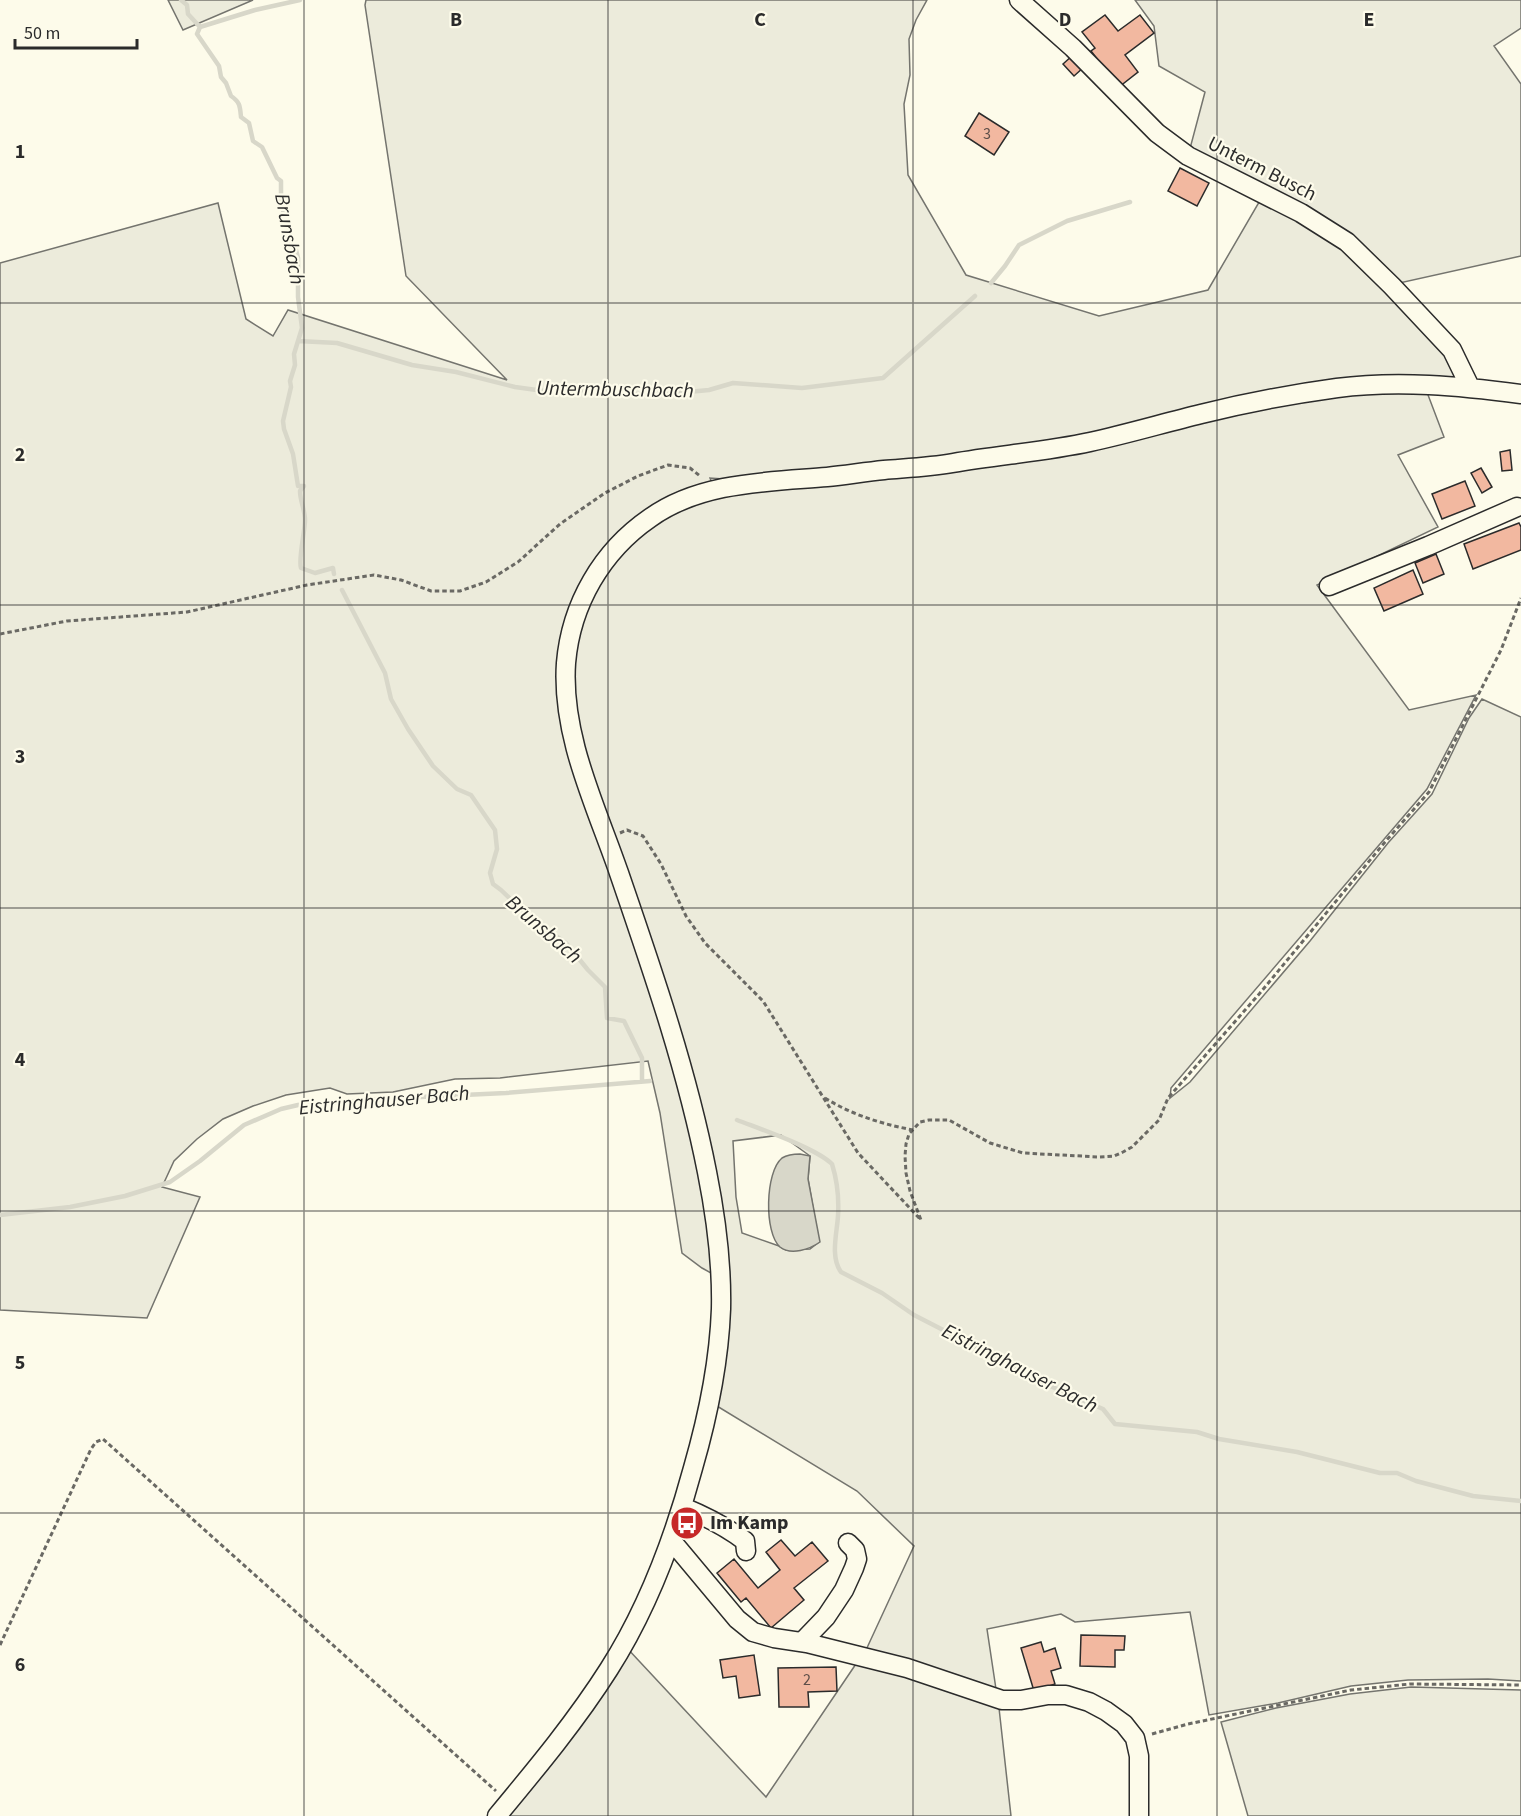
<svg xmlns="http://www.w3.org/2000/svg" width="1521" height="1816" font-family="'Source Sans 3',sans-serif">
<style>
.green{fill:#ecebdb;stroke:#74746e;stroke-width:1.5;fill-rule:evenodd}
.water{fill:#d8d7c9;stroke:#74746e;stroke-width:1.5}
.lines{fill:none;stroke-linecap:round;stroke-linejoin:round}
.stream{stroke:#d8d7c9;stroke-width:4.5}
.building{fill:#f2b8a0;stroke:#2b2b2b;stroke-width:1.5}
.minor-casing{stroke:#2b2b2b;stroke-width:21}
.path{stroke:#6a6964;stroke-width:3;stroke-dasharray:4.5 3;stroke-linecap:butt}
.minor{stroke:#fdfbea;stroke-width:18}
.grid{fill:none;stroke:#2b2b2b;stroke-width:1.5;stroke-opacity:0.55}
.labels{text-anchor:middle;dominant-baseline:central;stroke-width:4.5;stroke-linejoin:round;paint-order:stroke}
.number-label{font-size:16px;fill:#5d4e48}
.street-label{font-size:20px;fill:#2b2b2b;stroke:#fdfbea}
.poi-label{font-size:20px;font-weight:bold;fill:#2b2b2b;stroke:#fdfbea;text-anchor:start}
.water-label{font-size:21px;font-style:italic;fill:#2b2b2b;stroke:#fdfbea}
.grid-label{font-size:20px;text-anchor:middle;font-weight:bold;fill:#2b2b2b;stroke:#fdfbea;stroke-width:4.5;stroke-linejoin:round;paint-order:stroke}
</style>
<rect width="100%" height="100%" fill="#fdfbea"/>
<path class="green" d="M 168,0 L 253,0 L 183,30 Z
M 366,0 L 927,0 L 916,20 L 909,39 L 910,75 L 904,104 L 908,175 L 966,275 L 1099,316 L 1208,290 L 1262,197 L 1301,218 L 1346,247 L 1447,350 L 1465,382 L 1440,380 L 1341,384 L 1284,392 L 1085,438 L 1015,449 L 839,473 L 755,481 L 710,478 L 715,490 L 782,481 L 938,465 L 987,457 L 989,460 L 1089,448 L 1153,433 L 1204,417 L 1342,391 L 1425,387 L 1444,437 L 1398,455 L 1438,527 L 1317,585 L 1409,710 L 1476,695 L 1427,789 L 1171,1088 L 1170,1098 L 1190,1082 L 1310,941 L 1388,843 L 1432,794 L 1469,718 L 1482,699 L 1521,717 L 1521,1681 L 1488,1679 L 1408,1680 L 1351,1686 L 1278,1703 L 1209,1715 L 1190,1612 L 1075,1622 L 1061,1614 L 987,1629 L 996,1689 L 982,1687 L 866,1650 L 914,1546 L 857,1491 L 712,1403 C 717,1361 721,1320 720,1278 L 702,1268 L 682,1253 L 660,1113 L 648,1061 L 500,1078 L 455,1079 L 393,1092 L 347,1094 L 330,1088 L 286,1095 L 253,1106 L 223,1119 L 197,1139 L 174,1161 L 162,1187 L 200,1197 L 147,1318 L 0,1310 L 0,263 L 218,203 L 246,319 L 273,336 L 288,310 L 507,380 L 406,276 L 365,5 ZM 574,603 L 580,604 L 570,636 L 566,666 L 567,704 L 571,731 L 564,728 C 559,682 559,646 574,603 ZM 781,1135 L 810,1156 L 808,1179 L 819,1242 L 810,1249 L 786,1250 L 779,1246 L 742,1233 L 736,1197 L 733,1141 Z
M 1135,0 L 1521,0 L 1521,28 L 1494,46 L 1521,84 L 1521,256 L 1395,284 L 1351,243 L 1188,156 L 1205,92 L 1159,66 L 1154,26 Z
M 626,1647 L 766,1797 L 860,1658 L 998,1699 L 1011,1816 L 504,1816 Z
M 1411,1687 L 1521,1690 L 1521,1816 L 1248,1816 L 1221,1722 L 1276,1708 L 1350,1694 Z"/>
<path class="water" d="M 800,1154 L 810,1156 L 808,1179 L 820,1242 C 810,1249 791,1256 780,1247 C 764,1233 765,1172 782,1158 C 787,1155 794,1154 800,1154 Z"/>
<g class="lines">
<path class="stream" d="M 181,0 L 187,5 L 188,14 L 200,27 L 197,34 L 219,66 L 221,77 L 226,83 L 231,96 C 240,102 240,106 241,117 L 249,123 L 253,141 L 262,147 L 277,178 L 281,181 L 281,204 L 289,229 L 291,245 L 296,250 L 298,258 L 298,297 L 302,328 L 294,354 L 295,365 L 290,381 L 291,387 L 283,421 L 284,429 L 293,454 L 298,486 L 304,486 L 300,491 C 300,501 305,510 305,520 C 305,531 298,560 301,568 L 315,573 L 333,568 L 334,574
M 200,27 L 255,10 L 300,0
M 991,283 L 1005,266 L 1019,245 L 1067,221 L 1130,202
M 298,341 L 337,343 L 412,365 L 456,372 L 515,387 L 551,392 L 589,390 L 628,394 L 667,394 L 709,390 L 733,383 L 802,388 L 883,378 L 975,296
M 342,590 L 385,673 L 391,699 L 408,729 L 433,766 L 457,789 L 471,795 L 495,830 L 497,849 L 490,873 L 493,884 L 501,890 L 528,916 L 566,943 L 588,970 L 605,987 L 607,1018 L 624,1021 L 642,1058 L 642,1081
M 737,1120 C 760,1129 816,1148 832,1164 C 837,1180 839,1200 838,1216 C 837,1233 830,1257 841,1272 L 882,1293 L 914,1315 L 1023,1371 L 1041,1382 L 1103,1409 L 1115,1424 L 1197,1432 L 1219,1439 L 1297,1452 L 1380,1473 L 1397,1473 L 1416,1481 L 1473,1496 L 1521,1501
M 0,1215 L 70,1207 L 125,1196 L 170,1182 L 200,1161 L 244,1125 L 281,1109 L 298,1105 L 399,1098 L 506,1093 L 650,1081"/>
</g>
<path class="building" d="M 1105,15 L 1118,31 L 1140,15 L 1154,33 L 1125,55 L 1138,72 L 1119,87 L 1091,51 L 1095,48 L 1082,32 Z
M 1073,55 L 1084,67 L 1074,76 L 1063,64 Z
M 979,113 L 1009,132 L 994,155 L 965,136 Z
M 1180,168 L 1209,183 L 1197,206 L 1168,191 Z
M 1510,450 L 1512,470 L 1502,471 L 1500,452 Z
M 1481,468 L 1492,487 L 1482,493 L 1471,473 Z
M 1465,481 L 1475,506 L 1442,519 L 1432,494 Z
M 1519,523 L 1521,527 L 1521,550 L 1473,569 L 1464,544 Z
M 1436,554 L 1444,574 L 1423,583 L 1415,563 Z
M 1413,570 L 1423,594 L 1384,611 L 1374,588 Z
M 781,1540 L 795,1556 L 812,1542 L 828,1561 L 794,1588 L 804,1600 L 771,1628 L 746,1598 L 741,1602 L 717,1573 L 734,1559 L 758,1588 L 780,1570 L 766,1552 Z
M 1081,1635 L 1125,1636 L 1124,1650 L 1115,1650 L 1115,1667 L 1080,1666 Z
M 1041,1642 L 1044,1652 L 1055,1648 L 1061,1668 L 1051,1671 L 1055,1684 L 1034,1691 L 1021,1648 Z
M 754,1655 L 760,1695 L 739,1698 L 736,1676 L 723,1678 L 720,1660 Z
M 836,1667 L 837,1691 L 808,1692 L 809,1707 L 779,1707 L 778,1668 Z"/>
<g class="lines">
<g class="minor-casing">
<path id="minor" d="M 1019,0 L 1073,48 L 1157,133 L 1188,156 L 1301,213 L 1347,242 L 1392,286 L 1452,350 L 1470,387
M 1329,586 L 1428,546 L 1517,507
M 683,1507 C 705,1516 725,1526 745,1541 L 746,1551
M 671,1540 L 737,1619 L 753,1632 L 774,1638 L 807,1643 L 907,1668 L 1002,1700 L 1021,1700 L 1048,1695 L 1066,1695 L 1089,1702 L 1106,1711 L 1124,1724 L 1135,1738 L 1139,1756 L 1139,1816
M 802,1642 L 826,1617 L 844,1590 L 854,1568 L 857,1559 L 855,1550 L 848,1543
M 497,1816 C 536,1769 576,1721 609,1669 C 648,1608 674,1538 693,1468 C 708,1416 719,1364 721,1309 C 722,1263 716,1217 707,1172 C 687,1070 653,972 619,873 C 596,806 561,736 566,663 C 571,604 602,551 650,518 C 700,482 767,482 827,477 C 846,475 865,472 884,470 C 907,468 930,467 953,463 C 998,455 1044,452 1090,442 C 1127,434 1164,423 1201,414 C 1245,403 1293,394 1337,388 C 1398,380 1460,386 1521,394"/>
</g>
<path class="path" d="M 0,634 L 67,621 L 187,612 L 307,585 L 374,575 L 401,580 L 431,591 L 460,591 L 486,582 L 518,562 L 560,524 L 605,493 L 638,476 L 668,465 L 690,468 L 700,476
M 620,833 L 627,830 L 643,836 L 661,864 L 686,916 L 705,943 L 763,1001 L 858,1153 L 921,1220 L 910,1191 L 906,1173 L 905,1156 L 906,1144 L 909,1134 L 920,1122 L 929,1120 L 949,1120 L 990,1143 L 1023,1153 L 1099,1157 L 1114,1156 L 1123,1152 L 1132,1147 L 1159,1120 L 1168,1098 L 1260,993 L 1385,842 L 1429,792 L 1501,650 L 1521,598
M 825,1098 C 852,1115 882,1124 913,1130
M 0,1645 L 91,1449 L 96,1442 L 103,1439 L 496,1791
M 1152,1734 L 1188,1724 L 1351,1690 L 1410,1684 L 1521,1685"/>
<use href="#minor" class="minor"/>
</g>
<path class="grid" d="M 304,0 L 304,1816M 608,0 L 608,1816M 913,0 L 913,1816M 1217,0 L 1217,1816M 0,303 L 1521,303M 0,605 L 1521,605M 0,908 L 1521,908M 0,1211 L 1521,1211M 0,1513 L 1521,1513"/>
<defs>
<g id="bus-disc" transform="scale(1.725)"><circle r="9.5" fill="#c62828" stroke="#fdfbea"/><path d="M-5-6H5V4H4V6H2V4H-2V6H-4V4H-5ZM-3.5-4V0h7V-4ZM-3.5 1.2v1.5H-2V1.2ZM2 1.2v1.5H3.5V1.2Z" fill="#fff"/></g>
</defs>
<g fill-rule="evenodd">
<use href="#bus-disc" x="687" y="1523"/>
</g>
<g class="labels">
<g class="number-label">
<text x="987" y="134">3</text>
<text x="807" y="1680">2</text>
</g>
<g class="street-label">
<text transform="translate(1262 169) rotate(27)">Unterm Busch</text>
</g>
<g class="poi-label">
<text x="710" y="1523">Im Kamp</text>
</g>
<g class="water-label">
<text transform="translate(290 239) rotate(80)">Brunsbach</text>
<text transform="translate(615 389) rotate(1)">Untermbuschbach</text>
<text transform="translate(544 929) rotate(41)">Brunsbach</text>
<text transform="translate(384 1100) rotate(-5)">Eistringhauser Bach</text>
<text transform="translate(1020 1368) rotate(27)">Eistringhauser Bach</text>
</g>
</g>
<g class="grid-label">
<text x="456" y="26">B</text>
<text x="760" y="26">C</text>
<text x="1065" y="26">D</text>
<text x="1369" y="26">E</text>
<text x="20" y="158">1</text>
<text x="20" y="461">2</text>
<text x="20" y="763">3</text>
<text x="20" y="1066">4</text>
<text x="20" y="1369">5</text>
<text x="20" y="1671">6</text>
</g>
<path d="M15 39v9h122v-9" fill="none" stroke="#2b2b2b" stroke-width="3"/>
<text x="24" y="39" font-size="18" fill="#2b2b2b" stroke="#fdfbea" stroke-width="4.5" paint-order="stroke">50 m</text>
</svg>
